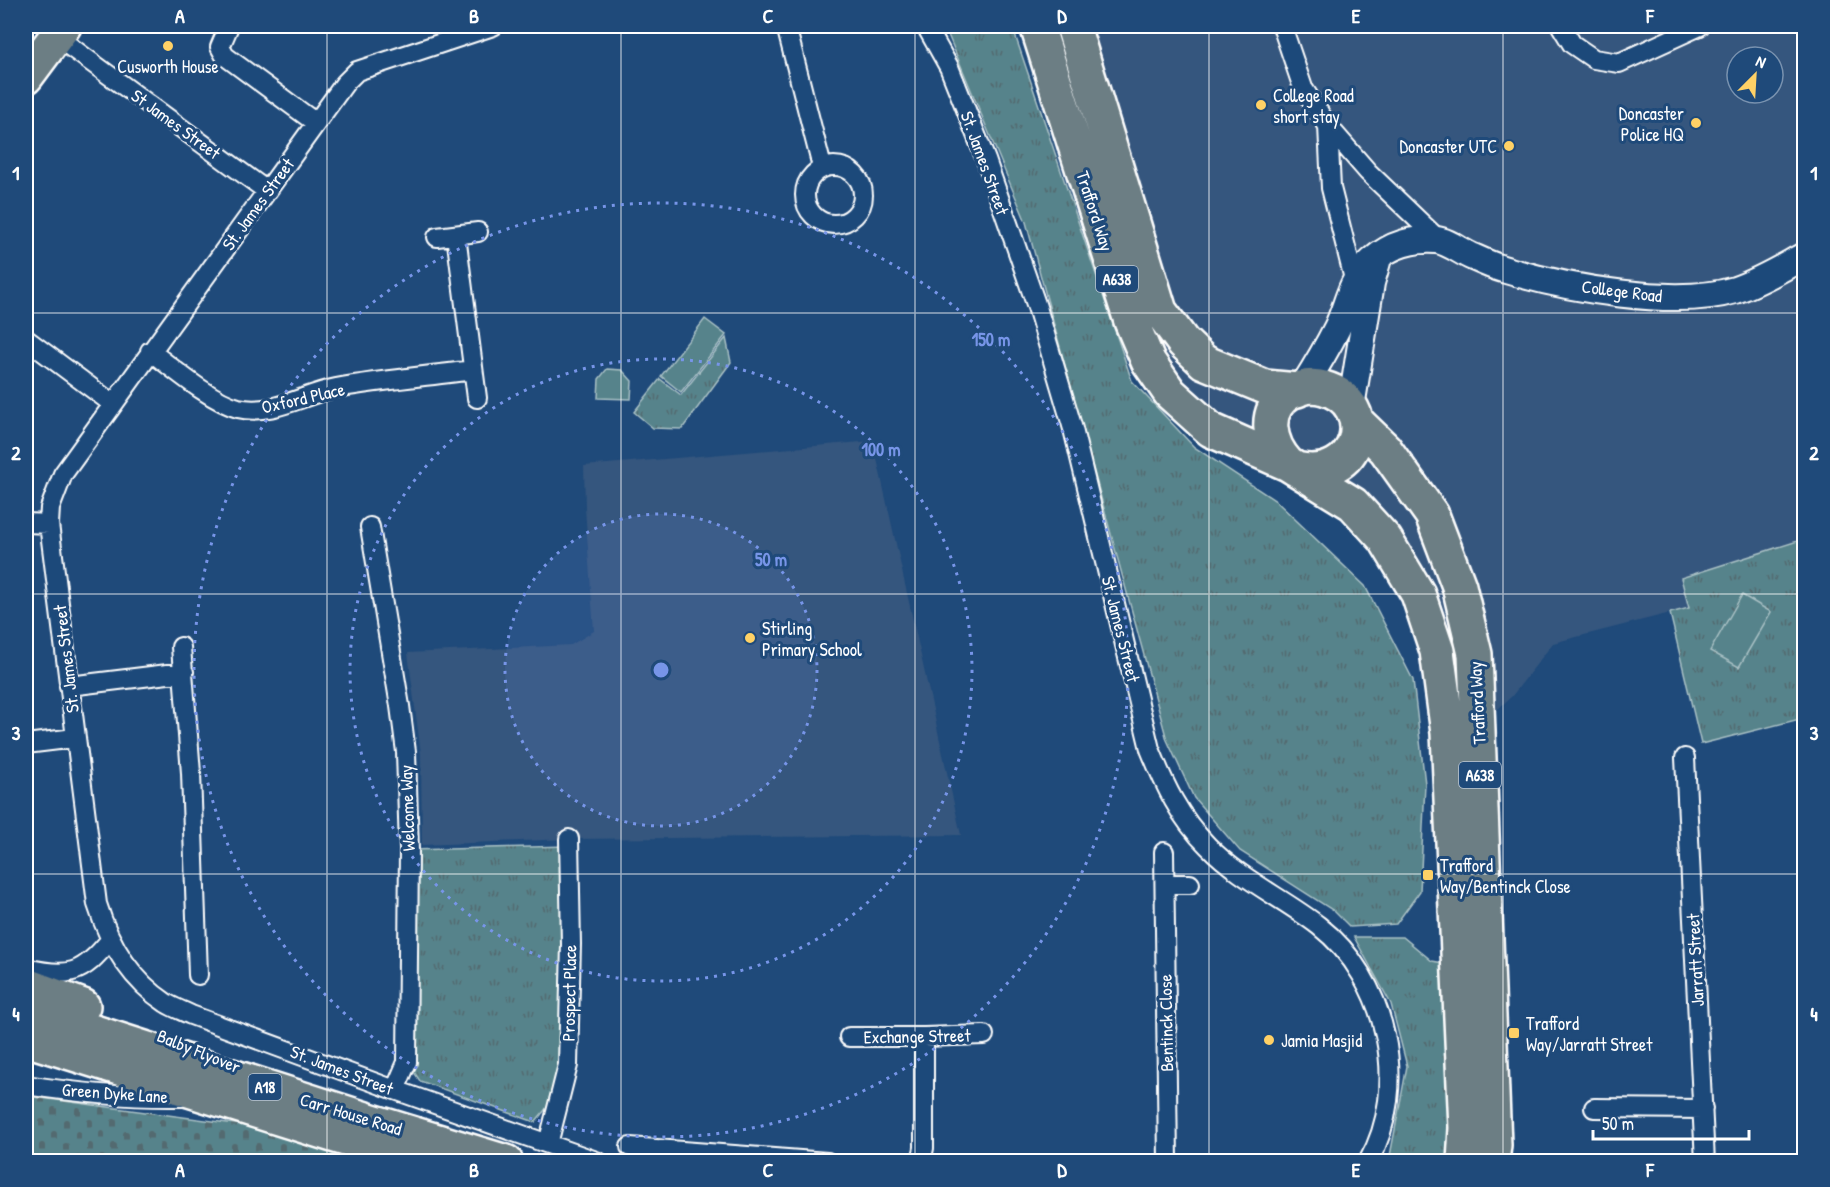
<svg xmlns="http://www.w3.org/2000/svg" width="1830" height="1187" font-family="'Patrick Hand',sans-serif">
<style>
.built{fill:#35567e;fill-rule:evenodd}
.grass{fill:url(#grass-tufts);stroke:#aac1c5;stroke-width:1.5}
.cemetery{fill:url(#cemetery-stones);stroke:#aac1c5;stroke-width:1.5}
.pitch{fill:#56838b;stroke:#aac1c5;stroke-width:1.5}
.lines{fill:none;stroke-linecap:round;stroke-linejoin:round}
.street-casing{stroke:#fff;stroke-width:22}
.secondary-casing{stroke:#fff;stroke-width:30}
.highway-casing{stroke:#fff;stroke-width:38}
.street{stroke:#1f4a7a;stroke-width:18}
.secondary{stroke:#1f4a7a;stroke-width:26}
.highway{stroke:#6c7e84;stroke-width:33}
.grid{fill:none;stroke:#fff;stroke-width:1.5;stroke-opacity:0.55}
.ring{fill:none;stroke:#7795e8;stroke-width:3;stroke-dasharray:3 6}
.poi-dot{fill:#ffd166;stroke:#1f4a7a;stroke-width:2}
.labels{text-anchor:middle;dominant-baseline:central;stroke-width:6;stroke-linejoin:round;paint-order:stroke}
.shield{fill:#1f4a7a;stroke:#bcc9d7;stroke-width:1.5}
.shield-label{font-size:16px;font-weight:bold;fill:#fff}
.poi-label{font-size:18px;fill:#fff;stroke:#1f4a7a;text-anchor:start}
.street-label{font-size:18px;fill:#fff;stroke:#1f4a7a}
.centre{fill:#7795e8;stroke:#1f4a7a;stroke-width:3}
.ring-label{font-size:18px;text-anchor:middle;font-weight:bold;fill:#7795e8;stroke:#1f4a7a;stroke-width:6;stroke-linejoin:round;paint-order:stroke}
.neatline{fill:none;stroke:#fff;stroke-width:2}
.grid-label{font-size:20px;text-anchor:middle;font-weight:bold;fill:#fff}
</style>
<defs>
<pattern id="grass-tufts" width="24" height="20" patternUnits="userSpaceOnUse" patternTransform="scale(1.5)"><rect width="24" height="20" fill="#56838b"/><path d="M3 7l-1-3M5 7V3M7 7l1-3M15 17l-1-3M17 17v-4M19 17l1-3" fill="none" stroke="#526a6f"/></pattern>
<pattern id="cemetery-stones" width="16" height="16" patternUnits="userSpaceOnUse" patternTransform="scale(1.5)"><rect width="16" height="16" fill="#56838b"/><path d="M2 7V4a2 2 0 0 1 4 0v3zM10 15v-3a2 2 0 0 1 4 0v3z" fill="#526a6f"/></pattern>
</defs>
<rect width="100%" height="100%" fill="#1f4a7a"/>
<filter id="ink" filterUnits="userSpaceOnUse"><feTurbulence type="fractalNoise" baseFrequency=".0167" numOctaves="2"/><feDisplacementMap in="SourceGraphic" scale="12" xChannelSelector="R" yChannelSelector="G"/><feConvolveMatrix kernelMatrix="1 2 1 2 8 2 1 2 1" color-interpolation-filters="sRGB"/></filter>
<g filter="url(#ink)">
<path class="built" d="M 1037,26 L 1804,26 L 1804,539 L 1681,578 L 1690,608 L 1553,643 L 1512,696 L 1472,733 L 1385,539 L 1170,393 ZM 1737,57 L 1773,57 L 1773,93 L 1737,93 Z
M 873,441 L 961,835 L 569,839 L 422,845 L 421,754 L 408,653 L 571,645 L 594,631 L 585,508 L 584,466 Z"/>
<path class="grass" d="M 942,26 L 1012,26 L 1132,381 L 1194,447 L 1276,501 L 1365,586 L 1413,680 L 1425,784 L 1420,891 L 1396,924 L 1350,927 L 1334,911 L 1240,851 L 1194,798 L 1167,740 L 1026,222 L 949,37 Z
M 726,338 L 731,362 L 682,429 L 653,428 L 634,412 L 660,379 L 681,395 Z
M 1804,539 L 1804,718 L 1701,744 L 1670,613 L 1689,608 L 1681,578 Z
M 568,846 L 564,1087 L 535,1122 L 420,1081 L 407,1062 L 409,850 Z
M 1354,937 L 1403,937 L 1432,961 L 1443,963 L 1449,1094 L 1450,1161 L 1387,1161 L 1390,1156 L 1407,1066 L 1391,1004 Z"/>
<path class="cemetery" d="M 26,1096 L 265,1128 L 373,1162 L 26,1162 Z"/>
<path class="pitch" d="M 705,319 L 726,335 L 681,392 L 661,376 Z
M 607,369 L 622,370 L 632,381 L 631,399 L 598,398 L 599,379 Z
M 1742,595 L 1771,612 L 1739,667 L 1710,651 Z"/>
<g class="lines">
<g class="street-casing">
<path id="street" d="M 229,26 L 220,47 L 225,56 L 316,123
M 493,26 L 357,71 L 345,83 L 63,474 L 50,508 L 49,524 L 97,904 C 109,943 131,980 166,1003 C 174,1008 183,1011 191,1015 L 395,1090 L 599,1162
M 786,26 L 822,167
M 926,26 L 949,67 L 986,160 L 1037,307 L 1073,429 L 1150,749 C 1165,786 1179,817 1208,846 C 1240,879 1283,898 1319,926 C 1387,979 1411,1086 1368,1162
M 1282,26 L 1303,88 L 1328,126 L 1331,188 L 1355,283
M 1561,26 L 1572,44 L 1594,59 L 1619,63 L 1700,26
M 57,37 L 267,191
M 1328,126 L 1368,172 L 1440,241
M805 195a29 29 0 1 1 58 0a29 29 0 1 1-58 0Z
M 456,235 L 477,398
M 437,237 L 478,232
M 26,339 L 113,404
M 150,351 C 174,369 211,401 238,408 C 272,416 304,394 336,388 C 382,380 428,376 473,370
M 26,523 L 49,524
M 370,527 L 400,706 L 406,752 L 409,850 L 407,1062 L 395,1090
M 181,647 L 191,773 L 198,975
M 69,686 L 184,672
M 26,744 L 75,738
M 1685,758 L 1705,1162
M 1164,852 L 1168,1162
M 1165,884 L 1190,884
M 26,968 C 68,978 82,975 110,940
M 849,1037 L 924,1037 L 984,1035
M 26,1085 C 78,1093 129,1098 182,1097
M 1594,1108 L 1703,1109
M 548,1144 L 568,1065 L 571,944 L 569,839
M 630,1147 L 827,1162
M 921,1162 L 924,1148 L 924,1037"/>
</g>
<g class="secondary-casing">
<path id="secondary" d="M 1303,387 C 1315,368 1327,348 1337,328 C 1347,308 1350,283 1366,267 C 1385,247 1409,238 1436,240 C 1448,241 1461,252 1473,257 C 1484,262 1495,267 1506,270 C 1566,288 1675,308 1735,290 C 1759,282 1782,268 1804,256
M 1351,407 L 1371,283 L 1377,262"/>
</g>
<g class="highway-casing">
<path id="highway" d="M 1037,26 L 1131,321 L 1148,361 L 1170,393 L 1211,430 L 1288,464 L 1353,504 L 1385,539 L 1418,594 L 1437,651 L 1448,733 L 1466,1128 L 1464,1162
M 1073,26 L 1160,311 L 1183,342 L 1204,362 L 1265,387 L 1297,390
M 26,77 L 64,26
M 1357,422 L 1385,449 L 1432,515 L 1459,586 L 1475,654 L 1494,1145 L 1492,1162
M 1288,464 C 1269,444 1261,410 1289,393 C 1300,387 1312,384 1324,388 C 1380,404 1361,484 1296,469
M 26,985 L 83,1006
M 26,1010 L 372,1121 L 506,1162
M 26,1039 L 419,1162"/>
</g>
<use href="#street" class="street"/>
<use href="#secondary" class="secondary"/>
<use href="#highway" class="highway"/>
</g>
</g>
<path class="grid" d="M 327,26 L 327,1162M 621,26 L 621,1162M 915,26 L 915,1162M 1209,26 L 1209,1162M 1503,26 L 1503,1162M 26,313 L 1804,313M 26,594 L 1804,594M 26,874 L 1804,874"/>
<circle cx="661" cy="670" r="156" fill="#7795e8" fill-opacity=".12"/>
<g class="ring">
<circle cx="661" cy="670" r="156"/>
<circle cx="661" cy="670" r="311"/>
<circle cx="661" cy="670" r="467"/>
</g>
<g class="poi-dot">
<circle cx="168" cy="46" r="6"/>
<circle cx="1261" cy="105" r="6"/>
<circle cx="1696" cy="123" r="6"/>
<circle cx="1509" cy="146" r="6"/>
<circle cx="750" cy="638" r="6"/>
<rect x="1422" y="869" width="12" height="12" rx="3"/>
<rect x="1508" y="1027" width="12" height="12" rx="3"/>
<circle cx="1269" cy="1040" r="6"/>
</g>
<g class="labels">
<g class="shield">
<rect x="1096" y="266" width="42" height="26" rx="4.5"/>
<rect x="1459" y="762" width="42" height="26" rx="4.5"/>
<rect x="248.5" y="1074" width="33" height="26" rx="4.5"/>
</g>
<g class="shield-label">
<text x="1117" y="279">A638</text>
<text x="1480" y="775">A638</text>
<text x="265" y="1087">A18</text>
</g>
<g class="poi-label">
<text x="168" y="66" text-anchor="middle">Cusworth House</text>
<text x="1273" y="95">College Road<tspan x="1273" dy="21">short stay</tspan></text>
<text x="1684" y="113" text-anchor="end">Doncaster<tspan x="1684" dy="21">Police HQ</tspan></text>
<text x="1497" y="146" text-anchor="end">Doncaster UTC</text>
<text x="762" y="628">Stirling<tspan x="762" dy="21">Primary School</tspan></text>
<text x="1440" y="865">Trafford<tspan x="1440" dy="21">Way/Bentinck Close</tspan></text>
<text x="1526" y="1023">Trafford<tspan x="1526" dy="21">Way/Jarratt Street</tspan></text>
<text x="1281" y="1040">Jamia Masjid</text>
</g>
<g class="street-label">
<text transform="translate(176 124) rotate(36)">St James Street</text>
<text transform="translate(985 163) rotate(70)">St. James Street</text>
<text transform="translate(258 204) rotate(-54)">St. James Street</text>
<text transform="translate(1095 211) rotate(72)">Trafford Way</text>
<text transform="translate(1622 291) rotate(7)">College Road</text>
<text transform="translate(303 398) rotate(-13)">Oxford Place</text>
<text transform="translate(1121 629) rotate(76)">St. James Street</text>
<text transform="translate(66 659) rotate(-97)">St. James Street</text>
<text transform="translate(1477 703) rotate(-93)">Trafford Way</text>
<text transform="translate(407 808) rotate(-92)">Welcome Way</text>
<text transform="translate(1695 960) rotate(-93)">Jarratt Street</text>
<text transform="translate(569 993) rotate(-89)">Prospect Place</text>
<text transform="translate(1166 1023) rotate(-91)">Bentinck Close</text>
<text transform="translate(917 1036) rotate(-1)">Exchange Street</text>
<text transform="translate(199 1051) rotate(22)">Balby Flyover</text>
<text transform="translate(342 1070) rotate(21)">St. James Street</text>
<text transform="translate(115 1093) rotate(4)">Green Dyke Lane</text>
<text transform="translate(351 1114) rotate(17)">Carr House Road</text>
</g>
</g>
<circle cx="661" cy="670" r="9" class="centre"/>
<g class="ring-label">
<text x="991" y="346">150 m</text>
<text x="881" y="456">100 m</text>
<text x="771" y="566">50 m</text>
</g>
<rect width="1830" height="1187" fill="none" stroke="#1f4a7a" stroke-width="66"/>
<g transform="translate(1755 75) rotate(24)"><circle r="28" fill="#1f4a7a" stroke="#7992af" stroke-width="1.5"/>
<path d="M0-4.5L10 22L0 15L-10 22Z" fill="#ffd166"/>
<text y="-9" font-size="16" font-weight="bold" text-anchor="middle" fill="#ffffff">N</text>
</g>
<path d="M1593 1130v9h156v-9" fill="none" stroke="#ffffff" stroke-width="3"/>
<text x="1602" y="1130" font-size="18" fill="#ffffff" stroke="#1f4a7a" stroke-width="4.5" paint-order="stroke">50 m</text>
<rect x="33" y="33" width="1764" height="1121" class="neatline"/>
<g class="grid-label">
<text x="180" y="23">A</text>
<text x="474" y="23">B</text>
<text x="768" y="23">C</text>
<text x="1062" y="23">D</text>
<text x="1356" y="23">E</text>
<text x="1650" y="23">F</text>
<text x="16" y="180">1</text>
<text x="1814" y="180">1</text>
<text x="16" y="460">2</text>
<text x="1814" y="460">2</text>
<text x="16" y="740">3</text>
<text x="1814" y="740">3</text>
<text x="16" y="1021">4</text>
<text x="1814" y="1021">4</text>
<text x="180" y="1177">A</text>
<text x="474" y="1177">B</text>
<text x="768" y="1177">C</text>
<text x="1062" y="1177">D</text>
<text x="1356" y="1177">E</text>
<text x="1650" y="1177">F</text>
</g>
</svg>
